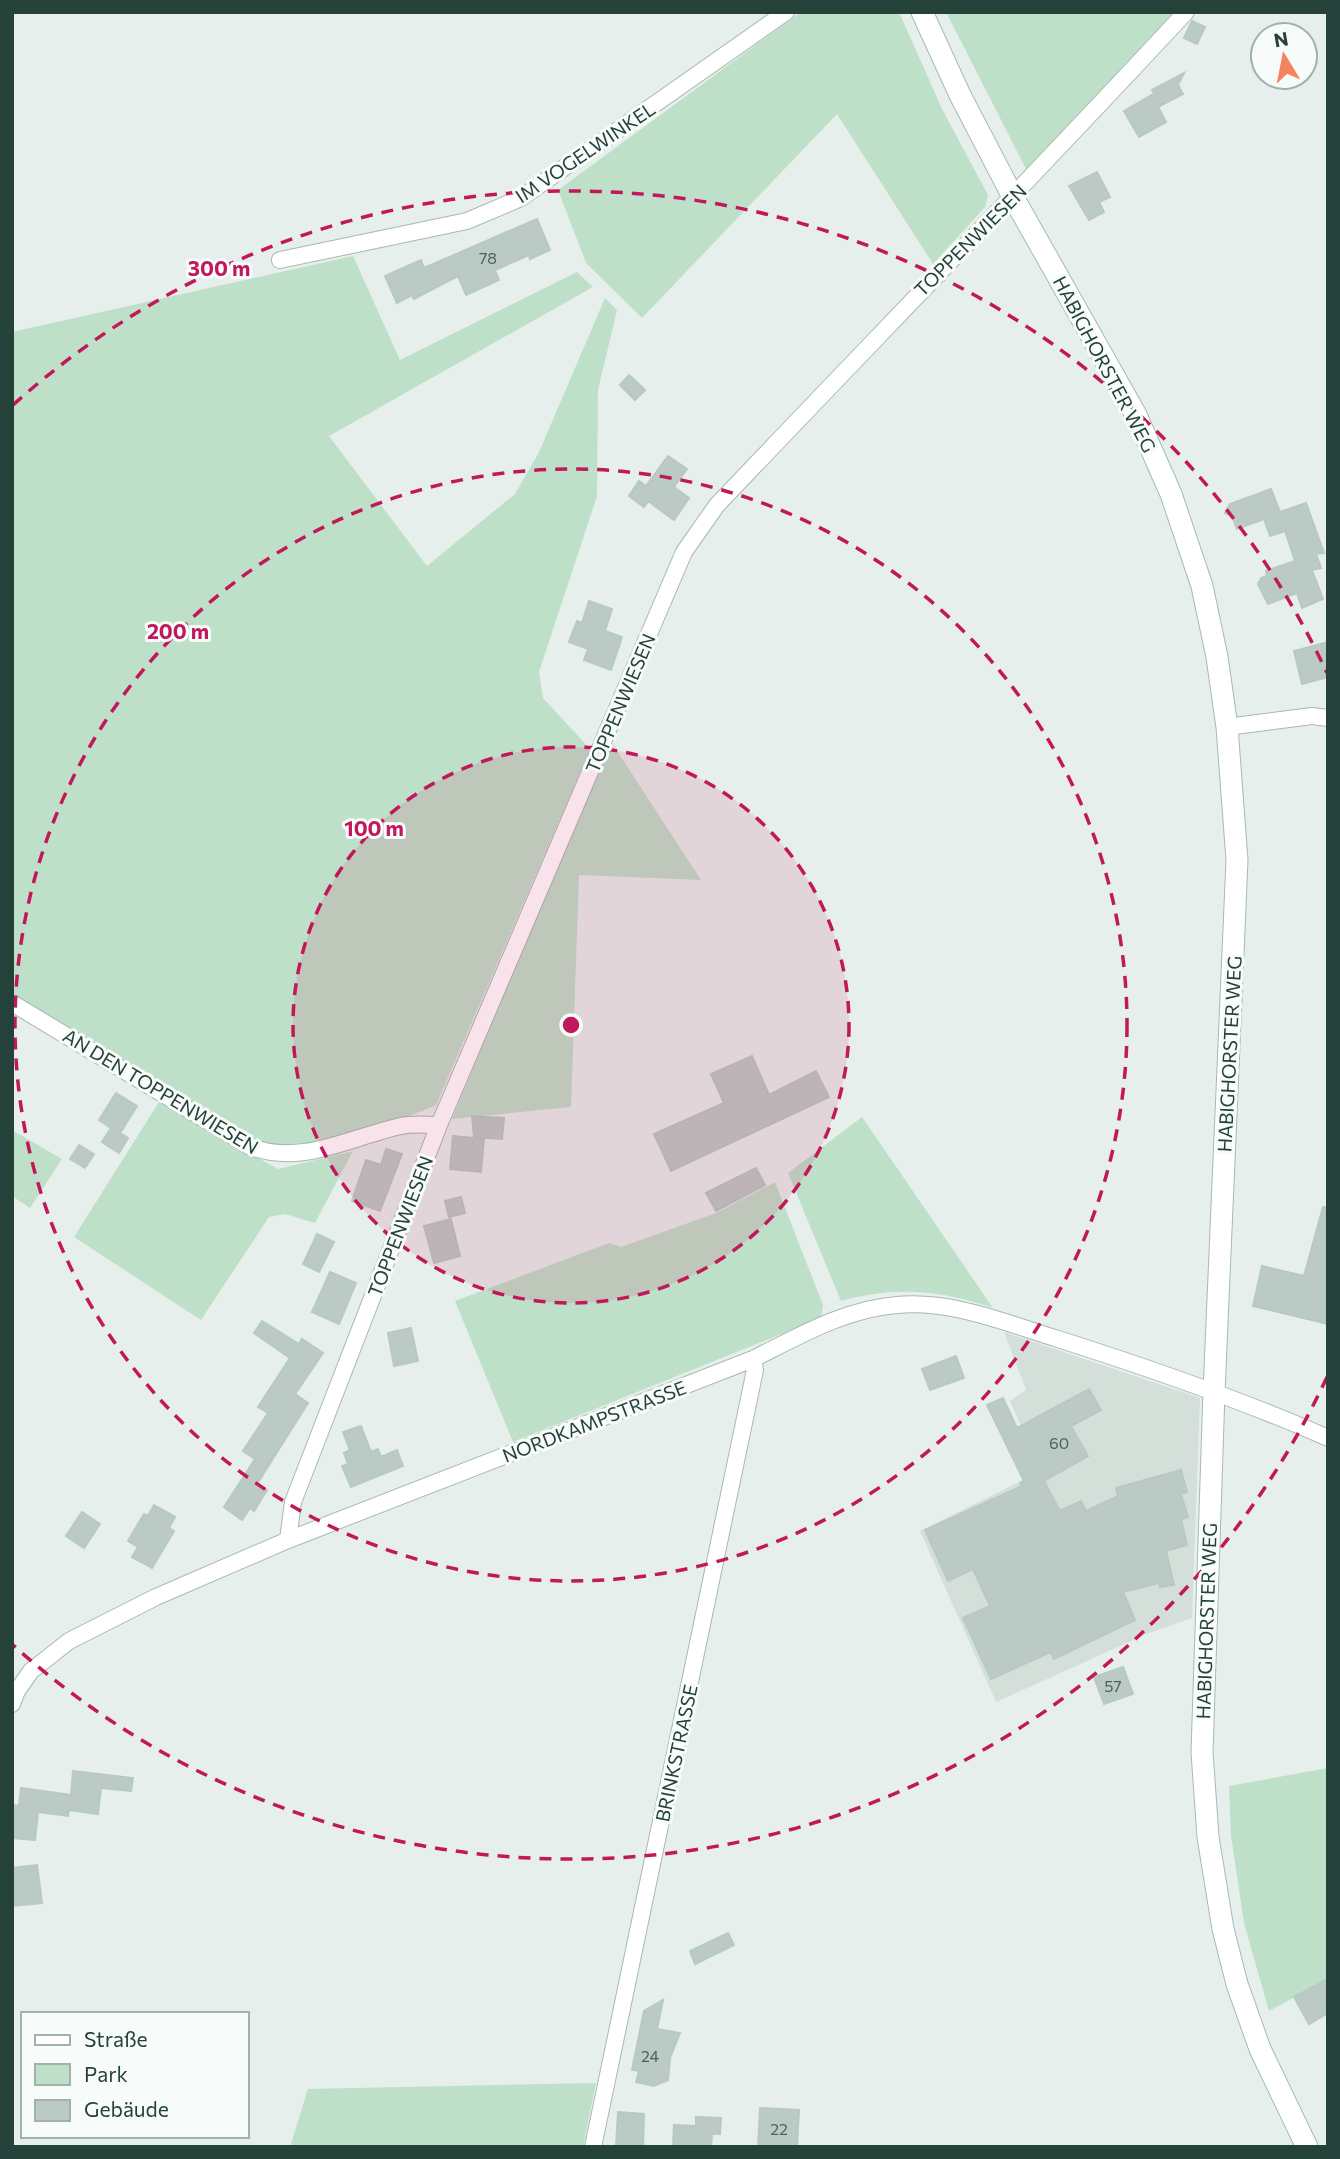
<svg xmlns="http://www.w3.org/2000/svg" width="1340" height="2159" font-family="Commissioner,sans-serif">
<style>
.built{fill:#d4dfda}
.green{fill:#bfe0c8}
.building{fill:#bbcac4;stroke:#b8c9c2;stroke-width:2}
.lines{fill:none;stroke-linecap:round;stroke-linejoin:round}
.street-casing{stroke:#a8b8b2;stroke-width:18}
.secondary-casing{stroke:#a4bbb3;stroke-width:23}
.street{stroke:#fff;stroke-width:16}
.secondary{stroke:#fff;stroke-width:21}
.ring{fill:none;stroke:#c2185b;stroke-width:3.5;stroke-dasharray:12 9}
.labels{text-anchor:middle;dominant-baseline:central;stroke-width:6;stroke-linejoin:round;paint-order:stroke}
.number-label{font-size:16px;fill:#4a645c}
.street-label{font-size:19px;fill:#24423a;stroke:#f7fbf9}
.centre{fill:#c2185b;stroke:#f7fbf9;stroke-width:3.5}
.ring-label{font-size:21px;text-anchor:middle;font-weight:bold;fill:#c2185b;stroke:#f7fbf9;stroke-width:6;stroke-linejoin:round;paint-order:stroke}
</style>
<rect width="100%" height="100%" fill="#e6efeb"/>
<path class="built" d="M 1004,1332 L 1200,1398 L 1192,1618 L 1149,1633 L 996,1702 L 920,1531 L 1041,1471 L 1010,1401 L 1026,1390 Z"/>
<path class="green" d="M 801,12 L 899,12 L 942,109 L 988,195 L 985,207 L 933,264 L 837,114 L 642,318 L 586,263 L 558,190 Z
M 946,12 L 1177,12 L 1026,169 Z
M 353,256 L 400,360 L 577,272 L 593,287 L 329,436 L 427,566 L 515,494 L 539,452 L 605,298 L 617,310 L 598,390 L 597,496 L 539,672 L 543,698 L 590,749 L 436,1105 C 403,1120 312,1152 277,1148 C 266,1146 253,1137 242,1132 L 12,994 L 12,332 Z
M 610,740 L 701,880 L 579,875 L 571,1107 L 452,1119 Z
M 159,1102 L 278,1169 L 353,1151 L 315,1223 L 285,1214 L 269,1217 L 201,1320 L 74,1237 Z
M 862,1117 L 993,1308 C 942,1290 894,1286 841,1301 L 788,1173 Z
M 12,1130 L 62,1159 L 30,1208 L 12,1196 Z
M 775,1182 L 823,1305 L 821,1318 L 513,1442 L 455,1301 L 609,1243 L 621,1247 L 716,1213 Z
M 1328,1768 L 1328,1979 L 1269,2011 L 1244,1923 L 1231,1836 L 1229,1786 Z
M 596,2083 L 583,2147 L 290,2147 L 308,2089 Z"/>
<path class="building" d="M 1192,21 L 1205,27 L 1197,44 L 1184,38 Z
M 1184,73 L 1178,85 L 1183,94 L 1160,106 L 1152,90 Z
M 1152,95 L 1166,122 L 1139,137 L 1124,111 Z
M 1097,172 L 1110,197 L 1099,202 L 1104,212 L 1089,220 L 1069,186 Z
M 537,219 L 550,250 L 530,259 L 529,255 L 495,270 L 499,280 L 466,295 L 458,276 L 414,299 L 412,295 L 397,303 L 385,276 L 421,260 L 424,268 Z
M 629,375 L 645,390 L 635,400 L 620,385 Z
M 668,456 L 687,469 L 674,487 L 689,498 L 674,520 L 648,501 L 644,507 L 629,496 L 639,481 L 646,486 Z
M 1271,489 L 1280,512 L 1306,503 L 1324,553 L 1316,554 L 1321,568 L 1312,570 L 1323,599 L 1302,608 L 1297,593 L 1268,604 L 1258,584 L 1261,578 L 1267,576 L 1266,571 L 1295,561 L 1285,531 L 1270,536 L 1264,519 L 1237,529 L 1232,516 L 1225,513 L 1230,504 Z
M 589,601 L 612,609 L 605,631 L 622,637 L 611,670 L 584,660 L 588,649 L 569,642 L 577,621 L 582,623 Z
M 1328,642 L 1328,677 L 1302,684 L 1294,651 Z
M 752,1056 L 769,1095 L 816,1071 L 829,1097 L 671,1171 L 654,1134 L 724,1103 L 711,1074 Z
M 116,1093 L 137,1106 L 120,1133 L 114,1129 L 128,1138 L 119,1153 L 102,1142 L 111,1128 L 99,1120 Z
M 472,1116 L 504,1118 L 502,1139 L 474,1137 Z
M 453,1136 L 484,1139 L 481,1172 L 450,1169 Z
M 79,1145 L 94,1154 L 85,1168 L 70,1159 Z
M 386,1149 L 402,1154 L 380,1211 L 352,1201 L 366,1160 L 381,1165 Z
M 756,1168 L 765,1185 L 716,1211 L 706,1193 Z
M 461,1197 L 465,1213 L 449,1217 L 445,1201 Z
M 1323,1207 L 1328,1207 L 1328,1324 L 1253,1306 L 1262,1266 L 1304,1276 Z
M 451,1219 L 460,1256 L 434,1263 L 424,1226 Z
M 317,1234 L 334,1242 L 319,1272 L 303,1264 Z
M 330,1272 L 356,1283 L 339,1324 L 312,1312 Z
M 262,1321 L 299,1344 L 302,1339 L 323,1353 L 295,1394 L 308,1403 L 257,1484 L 267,1490 L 254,1511 L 250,1508 L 242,1520 L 224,1507 L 255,1459 L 243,1451 L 268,1413 L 258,1407 L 290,1358 L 254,1333 Z
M 411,1328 L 418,1361 L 394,1366 L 388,1333 Z
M 956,1356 L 964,1378 L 930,1390 L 922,1369 Z
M 1089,1389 L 1101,1410 L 1071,1426 L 1088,1456 L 1044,1481 L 1060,1511 L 1081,1501 L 1086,1511 L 1118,1496 L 1116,1488 L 1181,1470 L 1187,1492 L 1181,1494 L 1188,1517 L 1181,1519 L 1187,1545 L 1166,1551 L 1174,1585 L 1160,1587 L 1159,1583 L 1123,1592 L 1135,1620 L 1054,1659 L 1051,1652 L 991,1679 L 963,1618 L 990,1606 L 973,1569 L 948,1581 L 925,1530 L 1022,1486 L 1020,1483 L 1024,1481 L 987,1405 L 1003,1398 L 1017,1428 Z
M 361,1426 L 371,1452 L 378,1449 L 381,1457 L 397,1450 L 403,1466 L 351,1487 L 342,1466 L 348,1464 L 344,1453 L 350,1450 L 343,1432 Z
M 154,1505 L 175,1517 L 169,1528 L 174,1531 L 152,1568 L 132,1557 L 138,1547 L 128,1541 L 144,1514 L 148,1516 Z
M 82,1512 L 100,1524 L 84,1548 L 66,1536 Z
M 1123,1667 L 1133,1694 L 1104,1704 L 1094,1677 Z
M 73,1771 L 133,1778 L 131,1791 L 101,1788 L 98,1814 L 69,1810 L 68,1816 L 38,1812 L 35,1840 L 12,1838 L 12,1805 L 19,1806 L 21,1788 L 71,1795 Z
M 37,1865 L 42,1903 L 12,1906 L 12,1868 Z
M 728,1933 L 734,1945 L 695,1964 L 690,1951 Z
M 1328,1979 L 1328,2013 L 1309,2024 L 1294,1997 Z
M 663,2000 L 657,2029 L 680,2033 L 670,2058 L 668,2080 L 654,2086 L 636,2082 L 639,2071 L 632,2070 L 644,2011 Z
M 760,2108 L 799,2110 L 797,2147 L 758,2147 Z
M 618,2112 L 644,2114 L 643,2147 L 616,2147 Z
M 696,2117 L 721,2118 L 720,2134 L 712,2134 L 711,2147 L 673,2147 L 674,2125 L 696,2126 Z"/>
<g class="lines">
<g class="street-casing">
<path id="street" d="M 280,260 L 467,221 L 521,198 L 786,12
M 1227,727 L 1312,716 L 1328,718
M 12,1003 L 249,1146 C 300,1167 350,1137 401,1126 C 413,1123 427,1125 439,1125
M 288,1540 L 293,1502 L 439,1125 L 684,552 L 717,505 C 874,340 1032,178 1186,12
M 12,1704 L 17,1691 L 31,1671 L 69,1641 L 156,1597 L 288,1540 L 753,1359 C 799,1336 845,1309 897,1305 C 952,1300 1006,1323 1058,1339 C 1149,1368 1240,1399 1328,1438
M 593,2147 L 755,1370 L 753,1359"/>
</g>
<g class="secondary-casing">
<path id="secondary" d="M 922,12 L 960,95 L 1013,197 L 1136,415 L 1171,494 L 1202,586 L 1217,657 L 1227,727 L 1237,860 L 1214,1392 L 1202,1752 L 1208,1837 L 1223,1929 L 1237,1984 L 1260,2049 L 1307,2147"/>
</g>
<use href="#street" class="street"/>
<use href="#secondary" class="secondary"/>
</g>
<circle cx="571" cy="1025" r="278" fill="#c2185b" fill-opacity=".12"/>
<g class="ring">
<circle cx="571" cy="1025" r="278"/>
<circle cx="571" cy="1025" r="556"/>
<path d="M1327 1377A834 834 0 0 1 13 1645M13 405A834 834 0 0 1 1327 673"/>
</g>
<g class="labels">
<g class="number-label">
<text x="488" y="257">78</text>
<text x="1059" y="1442">60</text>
<text x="1113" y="1685">57</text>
<text x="650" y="2055">24</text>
<text x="779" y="2128">22</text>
</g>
<g class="street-label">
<text transform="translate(585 152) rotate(-34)">IM VOGELWINKEL</text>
<text transform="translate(970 240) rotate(-45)">TOPPENWIESEN</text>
<text transform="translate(1105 364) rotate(62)">HABIGHORSTER WEG</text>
<text transform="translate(620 703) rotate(-67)">TOPPENWIESEN</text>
<text transform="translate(1229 1054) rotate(-87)">HABIGHORSTER WEG</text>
<text transform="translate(161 1091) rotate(31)">AN DEN TOPPENWIESEN</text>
<text transform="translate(400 1226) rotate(-69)">TOPPENWIESEN</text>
<text transform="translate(594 1421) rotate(-21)">NORDKAMPSTRASSE</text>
<text transform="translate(1206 1621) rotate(-88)">HABIGHORSTER WEG</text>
<text transform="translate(676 1753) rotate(-78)">BRINKSTRASSE</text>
</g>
</g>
<circle cx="571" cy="1025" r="10" class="centre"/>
<g class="ring-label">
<text x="219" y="276">300 m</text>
<text x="178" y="639">200 m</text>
<text x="374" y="836">100 m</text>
</g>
<rect width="1340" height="2159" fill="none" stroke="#24423a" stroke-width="28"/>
<rect x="21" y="2012" width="228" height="126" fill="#f7fbf9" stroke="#a3b1ad" stroke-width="2"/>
<rect x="35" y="2035" width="35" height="10" fill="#ffffff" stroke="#a3b1ad" stroke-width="2"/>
<text x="84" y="2047" font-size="21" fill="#24423a">Straße</text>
<rect x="35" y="2064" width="35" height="21" fill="#bfe0c8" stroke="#a3b1ad" stroke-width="2"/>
<text x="84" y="2082" font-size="21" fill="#24423a">Park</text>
<rect x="35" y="2100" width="35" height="21" fill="#bbcac4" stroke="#a3b1ad" stroke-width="2"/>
<text x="84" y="2117" font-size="21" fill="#24423a">Gebäude</text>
<g transform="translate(1284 56) rotate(350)"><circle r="33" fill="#f7fbf9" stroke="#a3b1ad" stroke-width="2"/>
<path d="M0-5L12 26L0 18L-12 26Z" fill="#f4845f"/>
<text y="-10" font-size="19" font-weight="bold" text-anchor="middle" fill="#24423a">N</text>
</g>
</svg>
